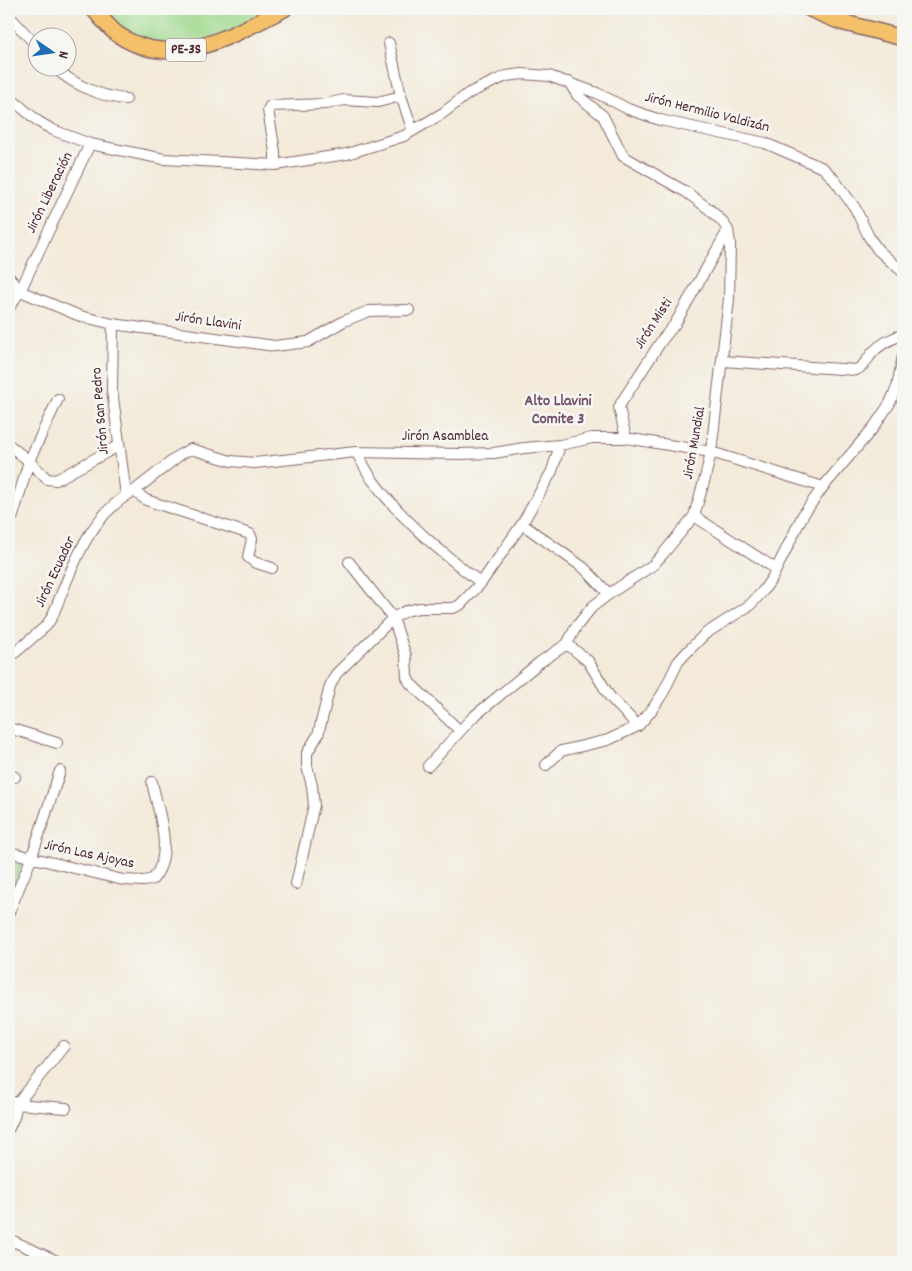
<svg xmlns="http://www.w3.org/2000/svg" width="912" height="1271" font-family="Dekko,sans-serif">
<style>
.green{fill:#9ed88b;stroke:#747c5b}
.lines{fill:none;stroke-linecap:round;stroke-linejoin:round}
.minor-casing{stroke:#856668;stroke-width:12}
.highway-casing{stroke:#856668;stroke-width:18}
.minor{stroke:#fff;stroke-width:10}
.highway{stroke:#f4c16a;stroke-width:15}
.labels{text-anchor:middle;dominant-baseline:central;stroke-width:5;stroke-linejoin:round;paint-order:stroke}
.shield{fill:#f6f6f2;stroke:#7e6067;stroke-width:1}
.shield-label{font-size:14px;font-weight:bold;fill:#4a1f2b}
.street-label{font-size:15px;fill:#4a1f2b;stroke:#f6f6f2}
.neighbourhood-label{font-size:16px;font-weight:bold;fill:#75536d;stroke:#f6f6f2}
</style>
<rect width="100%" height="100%" fill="#f6f6f2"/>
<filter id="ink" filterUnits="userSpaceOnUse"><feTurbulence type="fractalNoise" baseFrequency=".02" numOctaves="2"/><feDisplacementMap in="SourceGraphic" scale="10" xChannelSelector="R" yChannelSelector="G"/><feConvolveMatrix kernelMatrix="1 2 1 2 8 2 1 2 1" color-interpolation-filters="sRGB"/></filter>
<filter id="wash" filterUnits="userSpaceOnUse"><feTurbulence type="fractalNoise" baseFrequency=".0096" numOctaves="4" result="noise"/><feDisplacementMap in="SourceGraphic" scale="20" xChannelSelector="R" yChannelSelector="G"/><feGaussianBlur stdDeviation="1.12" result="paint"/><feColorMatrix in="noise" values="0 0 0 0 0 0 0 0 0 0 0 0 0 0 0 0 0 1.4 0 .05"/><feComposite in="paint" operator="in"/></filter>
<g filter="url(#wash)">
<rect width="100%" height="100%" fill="#f3ead9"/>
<path class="green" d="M 97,9 L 286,9 L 190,46 L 151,42 L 131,35 L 114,25 Z
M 9,854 L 24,858 L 9,898 Z"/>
</g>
<g filter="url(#ink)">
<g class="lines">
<g class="minor-casing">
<path id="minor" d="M 9,16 L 38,47
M 389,43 L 401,96 L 413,131
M 55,68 C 74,85 101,97 126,99
M 9,97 L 39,122 L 53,130 L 90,144 L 164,159 L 275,165 L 347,154 L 404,136 L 443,113 L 469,93 L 506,76 L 522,74 L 549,76 L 597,93 L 628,109 L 660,120 L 765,143 L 823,168 L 833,178 L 855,208 L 869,237 L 878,250 L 903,272
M 275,165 L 275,152 L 268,110 L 270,106 L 326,104 L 344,100 L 378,102 L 401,96
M 9,277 L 20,291 L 80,316 L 113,324 L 275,346 L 308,342 L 344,321 L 369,311 L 409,310
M 9,308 L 20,291 L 90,144
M 113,324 L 112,390 L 126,495
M 723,361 L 856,370 C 865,366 867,359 873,352 C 881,343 892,339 903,334
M 626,438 L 619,408 L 621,403 L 662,340 L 675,324 L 728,230
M 9,445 L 29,461 L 47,479 L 56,480 L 118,446
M 356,452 C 362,461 367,473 374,482 C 403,521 442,553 481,583
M 134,491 L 146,500 L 250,534 L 252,539 L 248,557 L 254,562 L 272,568
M 694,516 L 776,569
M 9,518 L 13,516 L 29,461 L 58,399
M 522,524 L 584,568 L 609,594
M 349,562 L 393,618 L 406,656 L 407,677 L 410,683 L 460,731
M 567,644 L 588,661 L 610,697 L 638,726
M 9,658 L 46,626 L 52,617 C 71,572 87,516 134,491 L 181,454 L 191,449 L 231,461 L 255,463 L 356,452 L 459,454 L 494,453 L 524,448 L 560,445 L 592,438 L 626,438 L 711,452 L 823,487
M 9,728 L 57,743
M 546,765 L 561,751 L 608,740 L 638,726 L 651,711 L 663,693 L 678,662 L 687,652 L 705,634 L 750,605 L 763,591 L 772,578 L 803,515 L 823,487 L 874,427 L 890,403 L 897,387 L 903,356
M 428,766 L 472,718 L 540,662 L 567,644 L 576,627 L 592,607 L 609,594 L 653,565 L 663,554 L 694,516 L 705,478 L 711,452 L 729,299 L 730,243 L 728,230 L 722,221 L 709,209 L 686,192 L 623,156 L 603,116 L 577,95 L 569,82
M 9,775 L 15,777
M 9,852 L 123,880 L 144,881 L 153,879 C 175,853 158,812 152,782
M 296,884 L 314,805 L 312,786 L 307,766 L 307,753 L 318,735 L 330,686 L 336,674 L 393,618 L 406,611 L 419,608 L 453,608 L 460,605 L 481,583 L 522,524 L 552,471 L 560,445
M 9,912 L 31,859 L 60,771
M 9,1100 L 17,1104 L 66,1108
M 9,1128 L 14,1117 L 17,1104 L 64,1046
M 9,1241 L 13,1241 L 59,1262"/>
</g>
<g class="highway-casing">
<path id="highway" d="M 93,9 C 101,17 108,27 117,34 C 174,73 231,35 284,9
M 810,9 L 841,22 L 903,38"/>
</g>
<use href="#minor" class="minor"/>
<use href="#highway" class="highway"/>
</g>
</g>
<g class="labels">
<rect class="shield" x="166" y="38.5" width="40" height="23" rx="4"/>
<g class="shield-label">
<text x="186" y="50">PE-3S</text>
</g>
<g class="street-label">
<text transform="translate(707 113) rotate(14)">Jirón Hermilio Valdizán</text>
<text transform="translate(50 193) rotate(-64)">Jirón Liberación</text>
<text transform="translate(208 322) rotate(8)">Jirón Llavini</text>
<text transform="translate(654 324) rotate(-57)">Jirón Misti</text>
<text transform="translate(101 411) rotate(-95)">Jirón San Pedro</text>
<text x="445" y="437">Jirón Asamblea</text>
<text transform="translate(695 443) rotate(-80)">Jirón Mundial</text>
<text transform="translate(56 572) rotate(-65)">Jirón Ecuador</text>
<text transform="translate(89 855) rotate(12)">Jirón Las Ajoyas</text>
</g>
<g class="neighbourhood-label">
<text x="558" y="401">Alto Llavini<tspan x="558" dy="18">Comite 3</tspan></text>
</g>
</g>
<rect width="912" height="1271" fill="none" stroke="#f6f6f2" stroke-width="30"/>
<g transform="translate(52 52) rotate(103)"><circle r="24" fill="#f6f6f2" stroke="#b1a0a2"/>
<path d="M0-4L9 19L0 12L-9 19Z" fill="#1f6fb2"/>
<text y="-8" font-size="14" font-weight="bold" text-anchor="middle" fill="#4a1f2b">N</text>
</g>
</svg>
